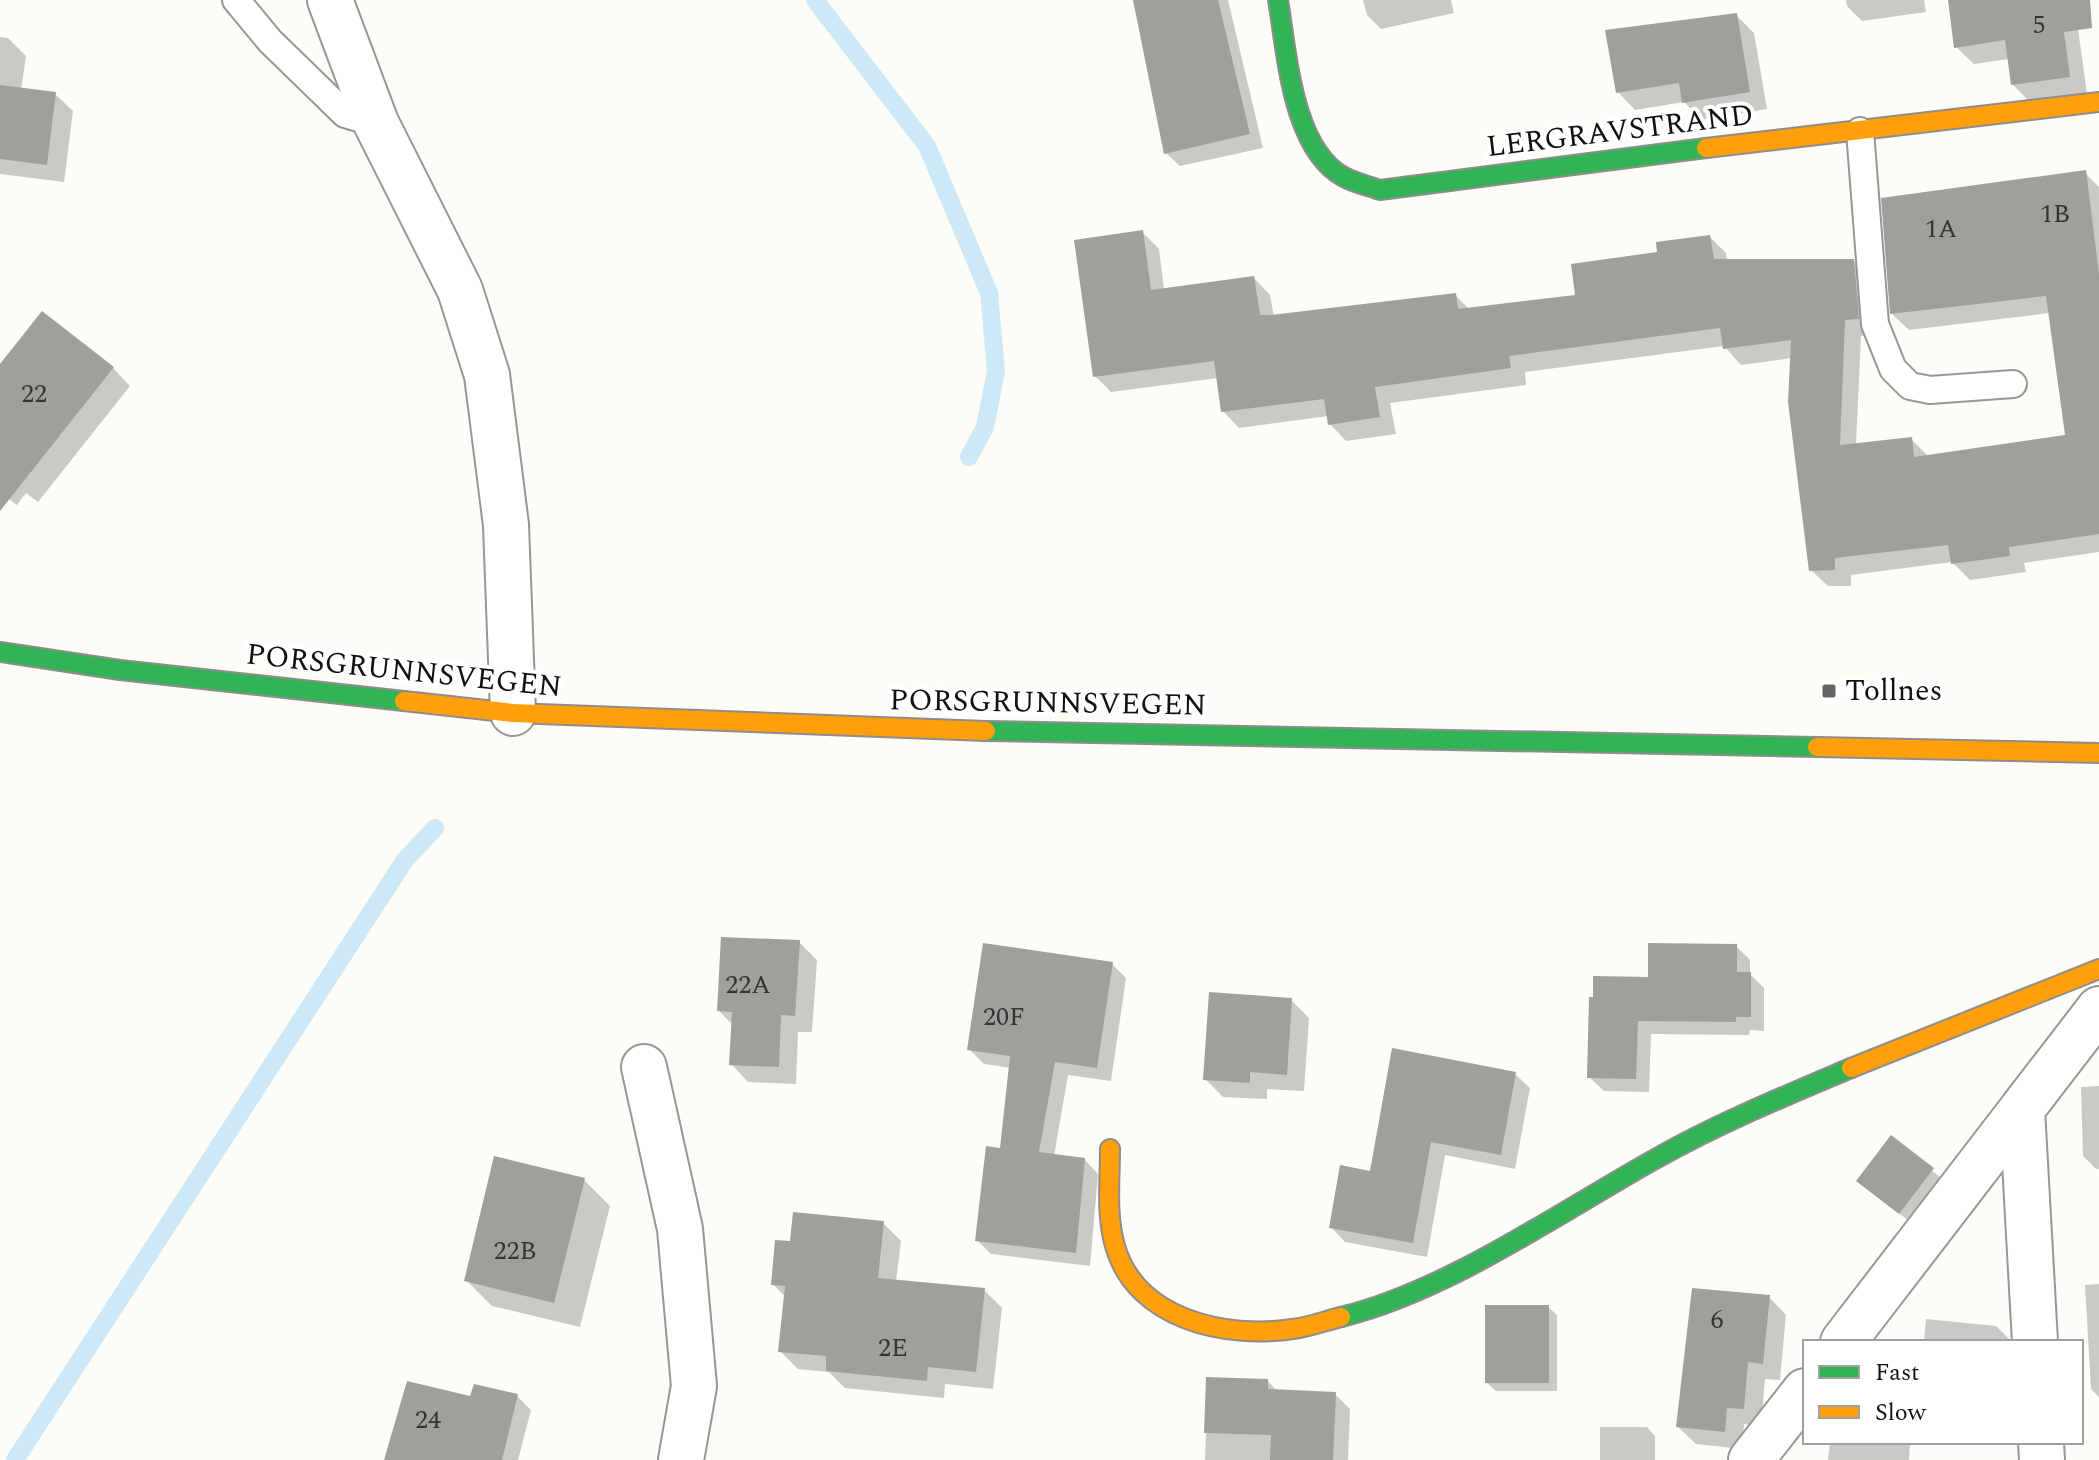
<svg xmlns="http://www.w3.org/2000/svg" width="2099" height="1460" font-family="Spectral,serif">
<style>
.shadow{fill:#0003}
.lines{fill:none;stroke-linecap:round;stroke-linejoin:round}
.stream{stroke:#cde8f7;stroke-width:18}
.building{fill:#a19f9c}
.lane-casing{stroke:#979795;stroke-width:30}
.street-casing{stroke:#979795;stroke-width:48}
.fast-casing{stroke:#8e8d8b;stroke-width:22}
.slow-casing{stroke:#8e8d8b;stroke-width:22}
.lane{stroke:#fffffe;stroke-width:26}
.street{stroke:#fffffe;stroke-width:44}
.fast{stroke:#30b455;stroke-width:18}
.slow{stroke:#ff9f0a;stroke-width:18}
.poi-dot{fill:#646362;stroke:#fff;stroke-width:3}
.labels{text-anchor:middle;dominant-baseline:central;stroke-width:8;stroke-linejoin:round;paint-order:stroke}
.number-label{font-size:26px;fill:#353434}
.street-label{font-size:30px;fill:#111;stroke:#fff}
.poi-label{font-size:30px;fill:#111;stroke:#fff;text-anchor:start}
</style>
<rect width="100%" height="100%" fill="#fdfcf7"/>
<path class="shadow" d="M 1135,0 L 1228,0 L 1263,148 L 1180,166 L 1166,153 Z
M 1363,0 L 1451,0 L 1454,13 L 1381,29 L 1367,15 Z
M 1846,0 L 1924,0 L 1926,12 L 1862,21 L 1847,6 Z
M 1950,0 L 2074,0 L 2087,94 L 2030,102 L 2012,84 L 2009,59 L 1974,64 L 1956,47 Z
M 1736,15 L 1754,33 L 1767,109 L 1702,120 L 1684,102 L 1635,110 L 1618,92 L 1607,32 Z
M 0,37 L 8,38 L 26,56 L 21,90 L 55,94 L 73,111 L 64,182 L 0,174 Z
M 2085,173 L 2099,187 L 2099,552 L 2024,563 L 2026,572 L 1970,580 L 1952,562 L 1851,575 L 1851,586 L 1828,586 L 1811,570 L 1792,358 L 1741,365 L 1724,346 L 1525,372 L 1526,385 L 1390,403 L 1396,434 L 1346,441 L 1330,424 L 1329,416 L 1239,428 L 1223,411 L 1218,378 L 1111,392 L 1095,376 L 1142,232 L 1159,249 L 1164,290 L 1254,278 L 1270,295 L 1274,317 L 1455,295 L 1470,310 L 1578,296 L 1660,254 L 1710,237 L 1726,253 L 1727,261 L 1853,261 L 1870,278 L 1874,335 L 1861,336 L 1856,445 L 1911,439 L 1929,457 L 2067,437 L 2050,313 L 1909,330 L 1892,314 Z
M 0,367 L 113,368 L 130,386 L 38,502 L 26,493 L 17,505 L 0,492 Z
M 799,942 L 817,960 L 812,1032 L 798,1032 L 796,1084 L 748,1082 L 731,1064 L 733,1025 L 719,1011 Z
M 1736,946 L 1750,960 L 1750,974 L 1764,988 L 1764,1031 L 1750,1030 L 1749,1035 L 1651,1034 L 1649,1092 L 1604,1091 L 1589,1077 L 1650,979 Z
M 1112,964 L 1126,978 L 1111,1081 L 1068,1075 L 1054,1156 L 1084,1159 L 1098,1174 L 1090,1266 L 991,1254 L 977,1240 L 1002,1150 L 1011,1068 L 984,1064 L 970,1050 Z
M 1291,1000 L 1309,1018 L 1304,1091 L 1267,1089 L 1267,1099 L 1223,1097 L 1205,1079 Z
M 1515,1074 L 1530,1088 L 1515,1169 L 1445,1155 L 1427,1257 L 1345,1242 L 1331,1227 L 1371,1173 Z
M 2099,1086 L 2099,1169 L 2096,1169 L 2083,1156 L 2081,1087 Z
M 1891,1138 L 1941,1178 L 1909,1221 L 1867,1189 Z
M 584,1180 L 610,1206 L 580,1327 L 492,1306 L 467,1281 Z
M 883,1223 L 901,1241 L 896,1281 L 984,1290 L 1002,1308 L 993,1389 L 945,1384 L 944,1398 L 845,1388 L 829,1372 L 798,1369 L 780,1351 L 786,1298 L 773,1284 L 792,1243 Z
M 2099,1284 L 2099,1397 L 2091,1389 L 2085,1285 Z
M 1769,1297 L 1786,1315 L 1780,1380 L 1765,1379 L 1761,1426 L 1744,1424 L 1742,1449 L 1696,1444 L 1678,1427 Z
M 1548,1307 L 1557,1315 L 1557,1391 L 1496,1391 L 1487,1383 Z
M 1926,1319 L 1996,1326 L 2012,1342 L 1924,1342 Z
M 1208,1379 L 1268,1381 L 1278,1392 L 1335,1394 L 1350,1409 L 1348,1460 L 1205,1460 Z
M 517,1396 L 531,1410 L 518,1460 L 386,1460 L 472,1398 Z
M 1600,1427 L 1647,1427 L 1655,1436 L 1655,1460 L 1600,1460 Z
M 1830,1442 L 1910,1442 L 1909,1460 L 1828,1460 Z"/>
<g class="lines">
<path class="stream" d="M 815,0 L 927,146 L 989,293 L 996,371 L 985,427 L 969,457
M 15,1460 L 405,860 L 435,828"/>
</g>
<path class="building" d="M 1133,0 L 1218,0 L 1250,134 L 1164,154 Z
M 1948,0 L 2090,0 L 2092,28 L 2064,32 L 2070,77 L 2011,85 L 2005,40 L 1954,48 Z
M 1737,13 L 1750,92 L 1682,103 L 1679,83 L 1616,93 L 1605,30 Z
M 0,85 L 56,92 L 47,165 L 0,159 Z
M 2086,170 L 2099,274 L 2099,534 L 2009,547 L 2010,556 L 1951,564 L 1948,545 L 1835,558 L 1835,570 L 1809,571 L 1788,402 L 1791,340 L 1723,349 L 1720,328 L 1509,356 L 1511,368 L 1375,387 L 1380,417 L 1328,425 L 1324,399 L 1221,412 L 1214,361 L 1093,377 L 1074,240 L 1143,230 L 1151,290 L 1254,276 L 1260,315 L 1271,315 L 1456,293 L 1458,309 L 1575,295 L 1571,264 L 1657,252 L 1656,242 L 1710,235 L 1714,259 L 1854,259 L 1859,319 L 1845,320 L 1840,445 L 1912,437 L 1914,457 L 2065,435 L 2046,296 L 1890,314 L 1881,198 Z
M 42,311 L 114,367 L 0,511 L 0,364 Z
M 721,937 L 800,940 L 795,1016 L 781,1015 L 779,1067 L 729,1065 L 732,1012 L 717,1011 Z
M 983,943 L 1113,962 L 1097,1068 L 1055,1062 L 1039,1152 L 1085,1158 L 1076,1253 L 975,1241 L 986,1146 L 1000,1148 L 1010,1056 L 967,1050 Z
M 1648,943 L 1737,944 L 1737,972 L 1751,972 L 1751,1017 L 1736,1017 L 1736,1022 L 1638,1021 L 1636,1079 L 1587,1078 L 1589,997 L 1593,997 L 1593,976 L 1648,977 Z
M 1209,992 L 1292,998 L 1287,1075 L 1250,1072 L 1250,1083 L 1203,1080 Z
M 1392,1048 L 1516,1072 L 1501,1155 L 1431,1142 L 1413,1243 L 1329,1228 L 1340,1165 L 1370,1171 Z
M 1891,1135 L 1934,1168 L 1899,1214 L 1856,1181 Z
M 494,1156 L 585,1178 L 554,1303 L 464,1281 Z
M 793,1212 L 884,1221 L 878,1278 L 985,1288 L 976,1372 L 928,1367 L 927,1381 L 826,1371 L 826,1356 L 778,1352 L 785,1286 L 771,1285 L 775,1240 L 790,1241 Z
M 1692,1288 L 1770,1295 L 1763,1364 L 1748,1362 L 1744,1409 L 1727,1408 L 1725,1432 L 1676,1427 Z
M 1485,1305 L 1549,1305 L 1549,1383 L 1485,1383 Z
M 1206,1377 L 1268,1379 L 1268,1389 L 1336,1392 L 1333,1460 L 1270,1460 L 1271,1435 L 1204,1433 Z
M 407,1381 L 470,1396 L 474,1384 L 518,1394 L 502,1460 L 384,1460 Z"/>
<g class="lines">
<g class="lane-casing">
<path id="lane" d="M 236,0 L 270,41 L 345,114 L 376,123
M 1860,131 L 1875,324 L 1893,369 L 1910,386 L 1930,390 L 2013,384"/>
</g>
<g class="street-casing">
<path id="street" d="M 330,0 L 376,123 L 460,290 L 487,375 L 506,525 L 513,713
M 644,1067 L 680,1229 L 694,1386 L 681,1460
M 1843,1342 L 2022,1109
M 2035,1342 L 2022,1109 L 2099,1009
M 2041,1442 L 2042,1460
M 1751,1460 L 1805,1391"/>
</g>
<g class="fast-casing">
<path id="fast" d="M 1278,0 C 1287,53 1292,149 1344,177 C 1355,183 1369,186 1380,190 L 1706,148
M 0,652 L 120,670 L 404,701
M 986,731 L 1817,747
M 1341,1317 C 1448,1291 1560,1212 1657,1158 C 1719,1123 1785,1096 1851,1068"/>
</g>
<g class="slow-casing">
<path id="slow" d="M 1706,148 L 2099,102
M 404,701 L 513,713 L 986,731
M 1817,747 L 2099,753
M 1851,1068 L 2099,969
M 1110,1149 C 1110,1181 1106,1215 1115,1246 C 1136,1320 1226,1339 1293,1329 C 1309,1327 1325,1321 1341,1317"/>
</g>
<use href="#lane" class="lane"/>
<use href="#street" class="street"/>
<use href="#fast" class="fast"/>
<use href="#slow" class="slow"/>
</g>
<rect class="poi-dot" x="1821" y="683" width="16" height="16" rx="4"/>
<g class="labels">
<g class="number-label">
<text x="2039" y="25">5</text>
<text x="2055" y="214">1B</text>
<text x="1941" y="229">1A</text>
<text x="34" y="394">22</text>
<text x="748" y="985">22A</text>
<text x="1004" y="1017">20F</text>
<text x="515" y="1251">22B</text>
<text x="1717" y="1320">6</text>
<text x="893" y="1348">2E</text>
<text x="428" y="1420">24</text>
</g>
<g class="street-label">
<text transform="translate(1620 131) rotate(-7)">LERGRAVSTRAND</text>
<text transform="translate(404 671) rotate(6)">PORSGRUNNSVEGEN</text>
<text transform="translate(1048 703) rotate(1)">PORSGRUNNSVEGEN</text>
</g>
<g class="poi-label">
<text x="1845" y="691">Tollnes</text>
</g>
</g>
<rect x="1803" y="1340" width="280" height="104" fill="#ffffff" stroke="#a0a0a0" stroke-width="2"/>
<rect x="1819" y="1366" width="40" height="12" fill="#30b455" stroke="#a0a0a0" stroke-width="2"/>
<text x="1875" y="1380" font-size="24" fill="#111111">Fast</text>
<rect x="1819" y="1406" width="40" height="12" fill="#ff9f0a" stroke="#a0a0a0" stroke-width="2"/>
<text x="1875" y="1420" font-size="24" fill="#111111">Slow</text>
</svg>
